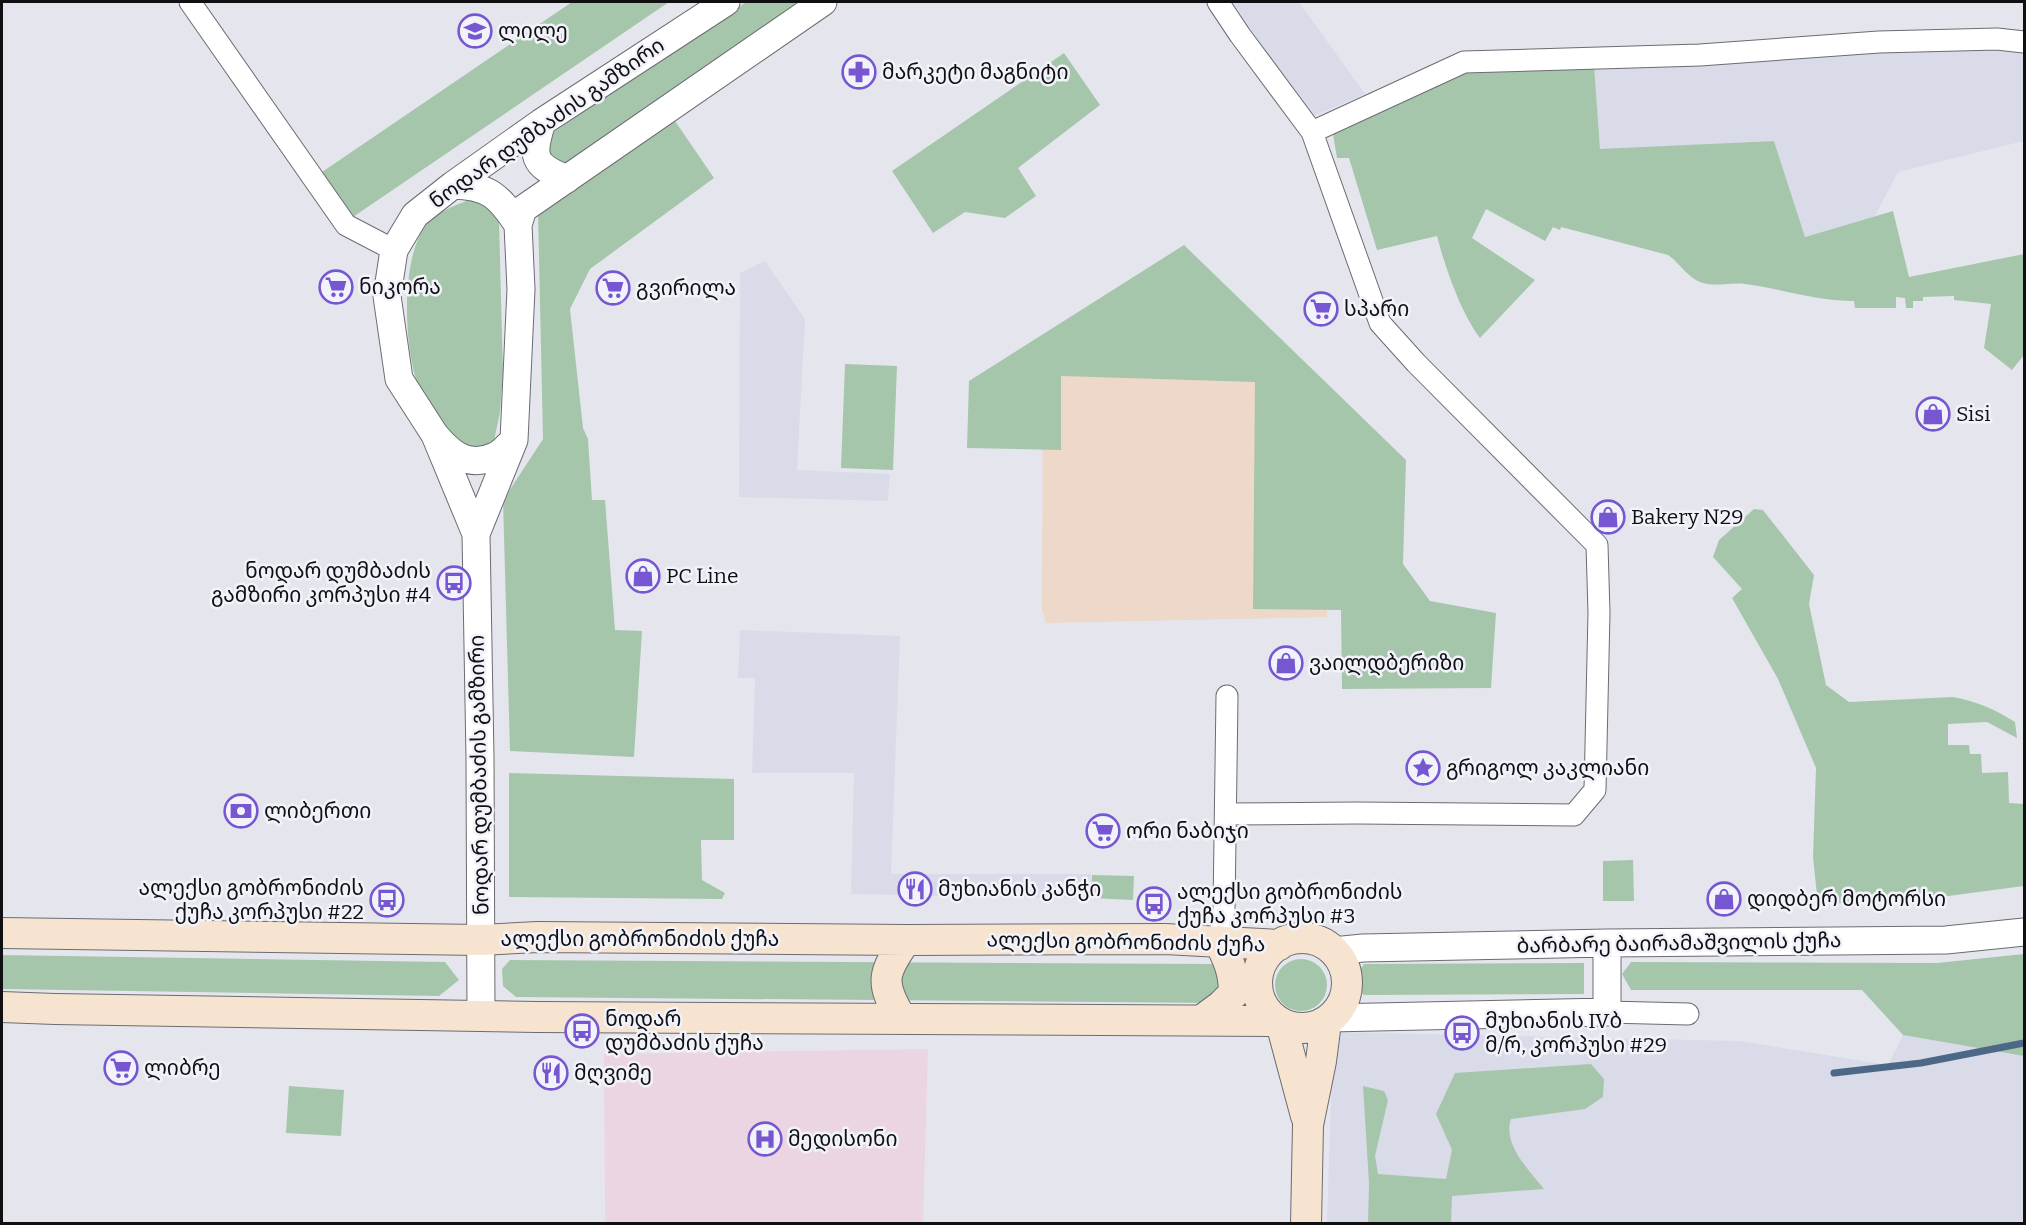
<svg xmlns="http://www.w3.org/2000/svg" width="2026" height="1225" font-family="Bitter,'Noto Sans Georgian',serif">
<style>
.built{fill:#d9dbe9}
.education{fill:#edd8ca}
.medical{fill:#ecd5e2}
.green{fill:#a6c6ac}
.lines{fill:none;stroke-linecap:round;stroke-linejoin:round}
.stream{stroke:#4d6886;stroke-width:7}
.minor-casing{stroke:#6b6c72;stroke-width:23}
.tertiary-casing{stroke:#6b6c72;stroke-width:29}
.secondary-casing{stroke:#6b6c72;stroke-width:32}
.minor{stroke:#fff;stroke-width:21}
.tertiary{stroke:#fff;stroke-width:27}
.secondary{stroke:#f6e4d0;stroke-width:30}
.labels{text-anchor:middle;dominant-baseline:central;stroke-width:5;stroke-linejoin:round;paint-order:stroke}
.poi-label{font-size:21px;fill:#101013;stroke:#f2f3fa;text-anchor:start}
.street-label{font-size:21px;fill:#101013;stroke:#f2f3fa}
</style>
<rect width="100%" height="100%" fill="#e5e6ed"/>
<path class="built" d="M 1233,2 L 1299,2 L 1365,94 L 1309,118 Z
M 2024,49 L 2024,141 L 1898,172 L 1875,216 L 1805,237 L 1774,141 L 1600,150 L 1594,65 L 1826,51 Z
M 765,261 L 805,319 L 797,470 L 890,474 L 888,501 L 739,497 L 740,273 Z
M 740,630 L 900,636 L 891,874 L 1091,874 L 1090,899 L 851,894 L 854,773 L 752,773 L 755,678 L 738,678 Z
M 1333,1032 L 1740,1041 L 1888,1065 L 1903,1035 L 2024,1056 L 2024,1223 L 1327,1224 Z"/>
<path class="education" d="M 1191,263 L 1327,405 L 1327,617 L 1046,623 L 1042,609 L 1043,359 Z"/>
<path class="medical" d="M 928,1049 L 923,1223 L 605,1223 L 604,1054 Z"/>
<path class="green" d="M 572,2 L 669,2 L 353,217 L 322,172 Z
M 746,2 L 797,2 L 796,8 L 571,162 L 557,164 L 545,154 L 546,141 L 554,132 Z
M 1064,53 L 1100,105 L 1018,168 L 1036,196 L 1005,218 L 965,212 L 933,233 L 892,171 Z
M 1594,65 L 1600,149 L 1774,141 L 1805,237 L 1893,211 L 1909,277 L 2024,254 L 2024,355 L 2012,370 L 1984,348 L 1991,304 L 1954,300 L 1954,296 L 1923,297 L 1923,301 L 1913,301 L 1913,308 L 1906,308 L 1905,298 L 1896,297 L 1896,308 L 1855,308 L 1854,301 C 1817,301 1782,289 1745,284 C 1732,282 1716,287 1703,283 C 1687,278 1681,264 1668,255 L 1561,227 L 1560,230 L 1553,227 L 1545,241 L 1486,209 L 1472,238 L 1535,280 L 1480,338 C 1461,313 1445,267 1437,236 L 1377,250 L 1349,158 L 1337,158 L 1333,134 L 1344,125 L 1464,71 Z
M 675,121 L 714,178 L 590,269 L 570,309 L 583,428 L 588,439 L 592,500 L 605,500 L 615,630 L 642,631 L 634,757 L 510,751 L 503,500 L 543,439 L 538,213 Z
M 469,200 L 491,205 L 499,220 L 503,373 L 500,412 L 494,441 L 484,450 L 465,449 C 450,433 425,406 418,386 C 404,346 400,260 426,225 C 436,212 454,206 469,200 Z
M 1184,245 L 1406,460 L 1403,564 L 1430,601 L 1496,613 L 1491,688 L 1342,689 L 1341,610 L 1253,609 L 1255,382 L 1061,376 L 1061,450 L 967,448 L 969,381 Z
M 845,364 L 897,366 L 893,470 L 841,468 Z
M 1754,509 L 1763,510 L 1814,575 L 1809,604 L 1826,685 L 1849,702 L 1953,697 C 1976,701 1996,710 2015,722 L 2017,738 L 1987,722 L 1948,724 L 1948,745 L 1969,745 L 1970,754 L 1981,754 L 1982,773 L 2008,772 L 2009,803 L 2024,804 L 2024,886 L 1918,900 L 1818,904 L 1813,857 L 1816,768 L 1778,679 L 1732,598 L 1742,589 L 1713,557 L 1719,540 Z
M 509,773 L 734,779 L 734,840 L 701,840 L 702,880 L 725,893 L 722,899 L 509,897 Z
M 1633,860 L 1634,901 L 1603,901 L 1603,861 Z
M 1092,875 L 1134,876 L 1133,900 L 1091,898 Z
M 2024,954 L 2024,1056 L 1903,1035 L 1862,990 L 1631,990 L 1622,974 L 1631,962 L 1937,963 Z
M 2,955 L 445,962 L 459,980 L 439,996 L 2,989 Z
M1275 985a26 26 0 1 1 52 0a26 26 0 1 1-52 0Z
M 510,960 L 1213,964 L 1224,973 L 1213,1003 L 516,997 L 503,986 L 502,969 Z
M 1584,963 L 1584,994 L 1364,995 L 1356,987 L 1356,975 L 1364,964 Z
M 1591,1064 L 1604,1079 L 1603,1097 L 1585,1109 L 1511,1119 C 1502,1144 1530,1171 1544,1189 L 1452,1196 L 1451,1223 L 1368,1223 L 1369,1183 L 1363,1086 L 1384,1091 L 1388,1100 L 1375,1156 L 1378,1174 L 1446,1179 L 1452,1150 L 1436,1114 L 1455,1073 Z
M 289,1086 L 344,1090 L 341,1136 L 286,1133 Z"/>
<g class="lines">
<path class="stream" d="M 1834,1073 L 1921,1063 L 2024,1043"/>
<g class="minor-casing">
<path id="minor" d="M 190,2 L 346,225 L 394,250
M 1218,2 L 1240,35 L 1312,132
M 1226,814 L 1357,813 L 1574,815 L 1595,790 L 1599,613 L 1597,545 L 1416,363 L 1380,323 L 1312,132 L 1464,62 L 1700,55 L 1879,42 L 1997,39 L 2024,42
M 1219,941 L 1224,909 L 1227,696
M 1607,1012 L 1688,1014"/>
</g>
<g class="tertiary-casing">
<path id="tertiary" d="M 542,122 C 531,156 532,165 567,179
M 453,185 C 489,186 499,196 518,225
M 436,436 C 452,455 469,468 495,456 C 502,453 508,445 514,440
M 476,534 L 514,440 L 521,289 L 518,225 L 523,209 L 823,2
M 1333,951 L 1363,948 L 1607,943 L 1946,940 L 2024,932
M 481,1016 L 480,758 L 476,534 L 435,435 L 399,379 L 387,296 L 394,250 L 415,215 L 453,185 L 542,122 L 726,2
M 1330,1018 L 1607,1012 L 1607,943"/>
</g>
<g class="secondary-casing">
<path id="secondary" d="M 2,933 L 481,940 L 538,937 L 906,940 L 1165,939 L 1279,945
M1257 983a45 45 0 1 1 90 0a45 45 0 1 1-90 0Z
M 2,1007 L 55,1009 L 537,1017 L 1277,1021
M 901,1018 C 880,983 882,973 906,940
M 1202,1020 L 1221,1006 L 1234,993 C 1234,972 1228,959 1219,941
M 1281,1023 L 1306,1116
M 1306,1224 L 1308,1125 L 1321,1061 L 1326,1022"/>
</g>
<use href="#minor" class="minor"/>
<use href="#tertiary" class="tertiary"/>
<use href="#secondary" class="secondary"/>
</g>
<defs>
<g id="school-ring" transform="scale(1.725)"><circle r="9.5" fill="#f2f3fa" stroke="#7657d1" stroke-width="1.5"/><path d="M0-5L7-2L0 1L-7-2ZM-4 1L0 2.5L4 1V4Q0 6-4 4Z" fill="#7657d1"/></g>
<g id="pharmacy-ring" transform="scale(1.725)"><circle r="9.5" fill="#f2f3fa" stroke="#7657d1" stroke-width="1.5"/><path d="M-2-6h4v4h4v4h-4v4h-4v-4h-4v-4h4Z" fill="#7657d1"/></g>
<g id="supermarket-ring" transform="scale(1.725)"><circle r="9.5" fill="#f2f3fa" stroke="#7657d1" stroke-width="1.5"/><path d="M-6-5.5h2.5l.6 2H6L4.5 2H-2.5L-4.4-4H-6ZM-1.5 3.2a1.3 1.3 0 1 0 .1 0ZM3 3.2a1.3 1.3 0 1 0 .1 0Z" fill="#7657d1"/></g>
<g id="shop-ring" transform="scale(1.725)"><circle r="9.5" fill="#f2f3fa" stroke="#7657d1" stroke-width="1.5"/><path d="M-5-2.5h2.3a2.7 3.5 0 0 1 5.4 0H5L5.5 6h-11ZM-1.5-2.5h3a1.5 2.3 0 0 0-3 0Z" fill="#7657d1"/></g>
<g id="bus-ring" transform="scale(1.725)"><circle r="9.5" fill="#f2f3fa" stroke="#7657d1" stroke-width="1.5"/><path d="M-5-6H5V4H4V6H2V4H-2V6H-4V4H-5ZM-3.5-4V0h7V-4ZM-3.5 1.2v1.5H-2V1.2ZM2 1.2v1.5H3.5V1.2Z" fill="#7657d1"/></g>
<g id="sight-ring" transform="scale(1.725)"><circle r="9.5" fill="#f2f3fa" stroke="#7657d1" stroke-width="1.5"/><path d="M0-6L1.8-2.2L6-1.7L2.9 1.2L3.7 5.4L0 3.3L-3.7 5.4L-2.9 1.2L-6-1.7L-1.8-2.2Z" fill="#7657d1"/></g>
<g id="bank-ring" transform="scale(1.725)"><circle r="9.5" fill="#f2f3fa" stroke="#7657d1" stroke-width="1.5"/><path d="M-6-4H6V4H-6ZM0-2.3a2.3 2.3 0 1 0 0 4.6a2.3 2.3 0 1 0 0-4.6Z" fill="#7657d1"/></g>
<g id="restaurant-ring" transform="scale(1.725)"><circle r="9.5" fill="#f2f3fa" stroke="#7657d1" stroke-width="1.5"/><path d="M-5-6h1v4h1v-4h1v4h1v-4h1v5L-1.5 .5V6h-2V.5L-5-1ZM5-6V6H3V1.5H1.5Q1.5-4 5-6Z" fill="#7657d1"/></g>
<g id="hospital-ring" transform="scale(1.725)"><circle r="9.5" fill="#f2f3fa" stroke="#7657d1" stroke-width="1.5"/><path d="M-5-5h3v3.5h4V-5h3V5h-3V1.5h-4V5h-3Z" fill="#7657d1"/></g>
</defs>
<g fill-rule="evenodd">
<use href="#school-ring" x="475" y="31"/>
<use href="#pharmacy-ring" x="859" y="72"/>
<use href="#supermarket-ring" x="336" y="287"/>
<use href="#supermarket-ring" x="613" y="288"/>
<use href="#supermarket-ring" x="1321" y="309"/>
<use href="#shop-ring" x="1933" y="414"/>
<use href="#shop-ring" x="1608" y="517"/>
<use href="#shop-ring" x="643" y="576"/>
<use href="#bus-ring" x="454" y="583"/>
<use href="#shop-ring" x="1286" y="663"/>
<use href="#sight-ring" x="1423" y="768"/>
<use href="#bank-ring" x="241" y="811"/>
<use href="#supermarket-ring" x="1103" y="831"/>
<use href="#restaurant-ring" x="915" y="889"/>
<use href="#shop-ring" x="1724" y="899"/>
<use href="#bus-ring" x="387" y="900"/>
<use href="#bus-ring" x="1154" y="904"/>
<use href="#bus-ring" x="582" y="1031"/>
<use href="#bus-ring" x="1462" y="1033"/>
<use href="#supermarket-ring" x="121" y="1068"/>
<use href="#restaurant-ring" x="551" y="1073"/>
<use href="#hospital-ring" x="765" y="1139"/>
</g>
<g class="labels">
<g class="poi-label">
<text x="498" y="31">ლილე</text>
<text x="882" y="72">მარკეტი მაგნიტი</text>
<text x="359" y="287">ნიკორა</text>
<text x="636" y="288">გვირილა</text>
<text x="1344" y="309">სპარი</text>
<text x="1956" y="414">Sisi</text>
<text x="1631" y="517">Bakery N29</text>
<text x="431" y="571" text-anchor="end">ნოდარ დუმბაძის<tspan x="431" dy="24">გამზირი კორპუსი #4</tspan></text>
<text x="666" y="576">PC Line</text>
<text x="1309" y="663">ვაილდბერიზი</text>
<text x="1446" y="768">გრიგოლ კაკლიანი</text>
<text x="264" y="811">ლიბერთი</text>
<text x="1126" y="831">ორი ნაბიჯი</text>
<text x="364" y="888" text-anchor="end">ალექსი გობრონიძის<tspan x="364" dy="24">ქუჩა კორპუსი #22</tspan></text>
<text x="938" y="889">მუხიანის კანჭი</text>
<text x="1177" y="892">ალექსი გობრონიძის<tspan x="1177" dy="24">ქუჩა კორპუსი #3</tspan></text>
<text x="1747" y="899">დიდბერ მოტორსი</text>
<text x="605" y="1019">ნოდარ<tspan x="605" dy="24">დუმბაძის ქუჩა</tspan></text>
<text x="1485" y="1021">მუხიანის IVბ<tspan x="1485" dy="24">მ/რ, კორპუსი #29</tspan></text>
<text x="144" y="1068">ლიბრე</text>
<text x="574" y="1073">მღვიმე</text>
<text x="788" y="1139">მედისონი</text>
</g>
<g class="street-label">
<text transform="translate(547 123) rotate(-35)">ნოდარ დუმბაძის გამზირი</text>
<text transform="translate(479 775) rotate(-91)">ნოდარ დუმბაძის გამზირი</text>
<text x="640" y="939">ალექსი გობრონიძის ქუჩა</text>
<text transform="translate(1126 942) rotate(1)">ალექსი გობრონიძის ქუჩა</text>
<text transform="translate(1679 943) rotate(-1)">ბარბარე ბაირამაშვილის ქუჩა</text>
</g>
</g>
<rect width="2026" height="1225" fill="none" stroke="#101013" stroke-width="6"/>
</svg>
